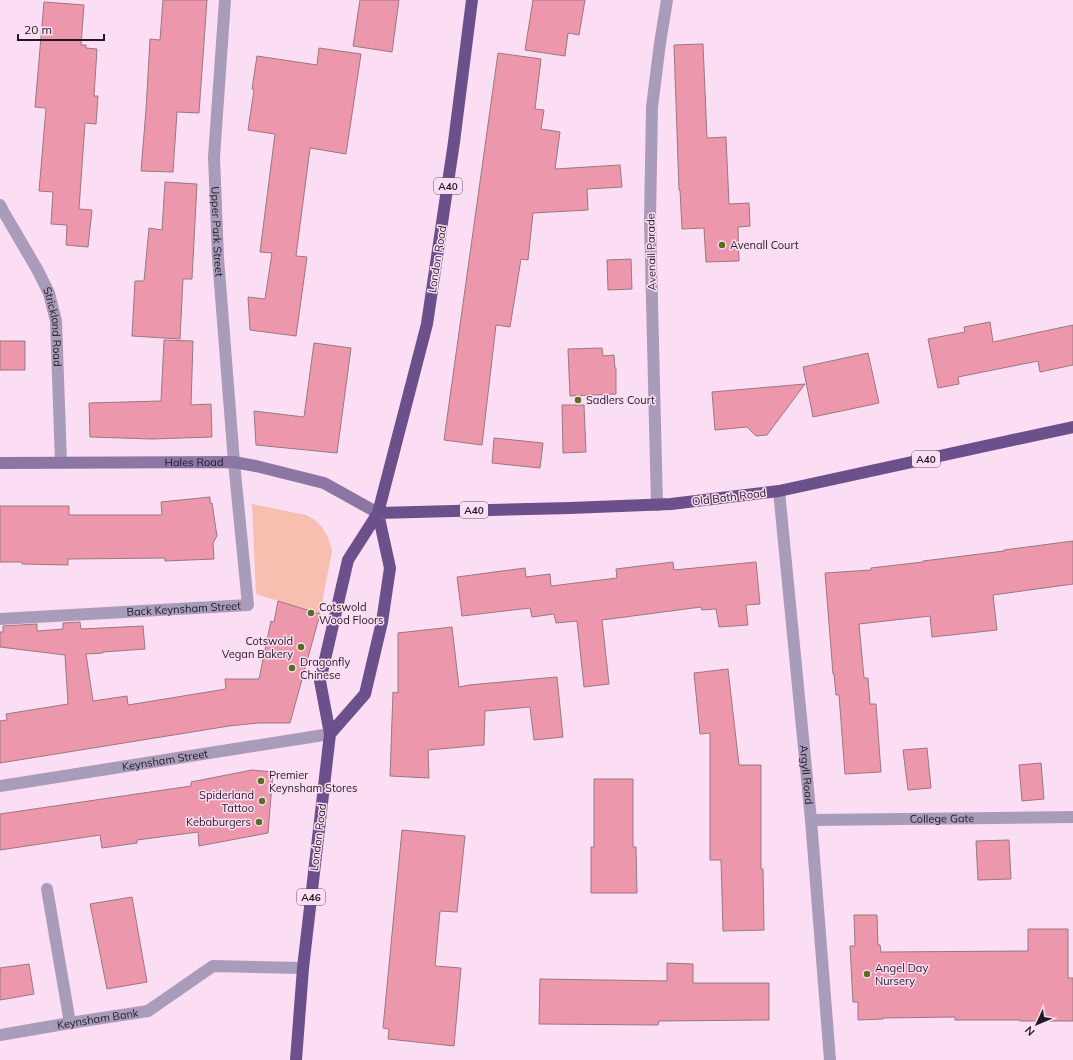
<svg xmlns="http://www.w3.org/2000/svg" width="1073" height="1060" font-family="Mulish,sans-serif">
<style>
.green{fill:#f8beb0}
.building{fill:#ed97ac;stroke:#99787f}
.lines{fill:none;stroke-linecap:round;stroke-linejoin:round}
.service{stroke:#a99cbb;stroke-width:12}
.minor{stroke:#a99cbb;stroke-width:12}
.secondary{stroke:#8b76a4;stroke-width:12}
.trunk{stroke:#6c508c;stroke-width:12}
.poi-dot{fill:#596f1f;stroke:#fbdef4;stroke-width:1.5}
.labels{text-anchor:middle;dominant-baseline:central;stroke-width:3;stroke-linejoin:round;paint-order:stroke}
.shield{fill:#fbdef4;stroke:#645460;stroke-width:1}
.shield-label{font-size:10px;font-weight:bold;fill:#231921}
.street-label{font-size:11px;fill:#231921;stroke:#fbdef4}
.poi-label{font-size:11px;fill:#231921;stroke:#fbdef4;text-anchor:start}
</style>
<rect width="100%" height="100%" fill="#fbdef4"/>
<path class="green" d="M 252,504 L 306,515 L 315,520 L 322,527 L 328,537 L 332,551 L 320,614 L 256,594 Z"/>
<path class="building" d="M 163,0 L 207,0 L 199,113 L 177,112 L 173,172 L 141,171 L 146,110 L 150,39 L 160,40 Z
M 360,0 L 399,0 L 392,52 L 353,46 Z
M 533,0 L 585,0 L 579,35 L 568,33 L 565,56 L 525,50 Z
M 44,2 L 84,5 L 81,45 L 86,45 L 86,48 L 97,49 L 94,96 L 98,96 L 96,124 L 85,123 L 79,209 L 92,210 L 88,247 L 66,245 L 67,225 L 51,224 L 53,192 L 39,191 L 46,108 L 35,107 Z
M 703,44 L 707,138 L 726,137 L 729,204 L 749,203 L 750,226 L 738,227 L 739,261 L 706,262 L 704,228 L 682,229 L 680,190 L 679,190 L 674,45 Z
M 319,48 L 361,54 L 346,154 L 310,148 L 296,256 L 307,257 L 296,336 L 250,330 L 248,297 L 265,299 L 272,253 L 260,252 L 275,134 L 248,130 L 254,90 L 252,89 L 257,56 L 317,65 Z
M 498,53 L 541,59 L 535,109 L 544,110 L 541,129 L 560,132 L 555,169 L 620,165 L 622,187 L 587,189 L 588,210 L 533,213 L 528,260 L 521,259 L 510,327 L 496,325 L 482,445 L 444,440 Z
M 165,182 L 197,184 L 192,279 L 183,279 L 180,339 L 132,336 L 135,281 L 144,281 L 149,228 L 162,230 Z
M 631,259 L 632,289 L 608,290 L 607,260 Z
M 990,322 L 993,342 L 1073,325 L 1073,365 L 1040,372 L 1038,361 L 958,377 L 959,384 L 938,388 L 928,339 L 965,332 L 964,327 Z
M 164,340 L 193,341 L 191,405 L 211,404 L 212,437 L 152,439 L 90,437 L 89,403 L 161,401 Z
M 0,341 L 25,341 L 25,370 L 0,370 Z
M 314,343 L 351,348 L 337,453 L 256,445 L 254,411 L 304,417 Z
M 602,348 L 603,356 L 614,355 L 615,368 L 616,368 L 616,394 L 570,396 L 568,349 Z
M 868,353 L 879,403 L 813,417 L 803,367 Z
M 805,384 L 767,435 L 756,436 L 747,427 L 715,430 L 712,392 Z
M 562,405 L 584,405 L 586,452 L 563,453 Z
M 494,438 L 543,443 L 540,468 L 492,463 Z
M 210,497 L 210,503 L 212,503 L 217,536 L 213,543 L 214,559 L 165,561 L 165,558 L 68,559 L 68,565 L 22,564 L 22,562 L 0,562 L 0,506 L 69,506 L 69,515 L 162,515 L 161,502 Z
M 1073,541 L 1073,584 L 993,595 L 997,630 L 932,637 L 930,616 L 859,624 L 864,678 L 868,678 L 870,704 L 876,704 L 881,772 L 845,774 L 839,695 L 836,695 L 834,674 L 833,674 L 825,573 L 871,570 L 871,568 L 923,562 L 923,561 L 1004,551 L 1004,550 Z
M 673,562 L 674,570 L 756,562 L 760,604 L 746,605 L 748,625 L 719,627 L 716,609 L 702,610 L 701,607 L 602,620 L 609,684 L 584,687 L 577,621 L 556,623 L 554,614 L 532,617 L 530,608 L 462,616 L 457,577 L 525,568 L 526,577 L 550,574 L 551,586 L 617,578 L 616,569 Z
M 278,601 L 320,614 L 290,723 L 258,723 L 229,726 L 0,763 L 0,721 L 7,720 L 6,714 L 68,704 L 65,655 L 0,647 L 0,632 L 3,632 L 3,626 L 37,624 L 37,631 L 63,629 L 63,623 L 80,622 L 81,629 L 143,626 L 145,649 L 103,652 L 103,653 L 86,654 L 93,701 L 127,696 L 128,705 L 226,689 L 225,679 L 259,679 L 271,621 L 274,622 Z
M 452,627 L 459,687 L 469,685 L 557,677 L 563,737 L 534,740 L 530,707 L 485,711 L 484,745 L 428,750 L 429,778 L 390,776 L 393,692 L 398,693 L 398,633 Z
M 728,669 L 739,765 L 761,765 L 761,869 L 763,869 L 764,930 L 723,931 L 721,860 L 710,860 L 710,733 L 700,734 L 694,673 Z
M 927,748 L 931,788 L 908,790 L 903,750 Z
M 1041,763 L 1044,799 L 1022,801 L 1019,765 Z
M 252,770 L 273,772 L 268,833 L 199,846 L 198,832 L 137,840 L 137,843 L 102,848 L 100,835 L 0,850 L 0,814 L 191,786 L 191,782 Z
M 594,779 L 633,779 L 633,847 L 636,847 L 637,893 L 591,893 L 591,847 L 594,847 Z
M 402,830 L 465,836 L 457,912 L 440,911 L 435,966 L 461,968 L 454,1046 L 388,1039 L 389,1029 L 383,1028 Z
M 1009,840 L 1011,879 L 978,880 L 976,841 Z
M 132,897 L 147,982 L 107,989 L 90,904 Z
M 854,915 L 877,915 L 878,945 L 880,945 L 881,952 L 1028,951 L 1028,929 L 1068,929 L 1068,978 L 1073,978 L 1073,1021 L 1020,1021 L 1020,1020 L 955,1020 L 955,1017 L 883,1018 L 883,1019 L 858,1020 L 858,1002 L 853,1002 L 850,946 L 855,946 Z
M 667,963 L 693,964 L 693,983 L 769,983 L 769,1020 L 659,1021 L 658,1025 L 539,1024 L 540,979 L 667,981 Z
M 29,964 L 34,994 L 0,1000 L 0,968 Z"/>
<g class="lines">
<g class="service">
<path id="s1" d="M 0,619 L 248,605 L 234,462"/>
<path d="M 47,889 L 70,1023"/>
</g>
<g class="minor">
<path id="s2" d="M 225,0 L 214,157 L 218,258 L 234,462"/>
<path id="s3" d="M 0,205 L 3,211 L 37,269 L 49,293 L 56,321 L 61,462"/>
<path id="s4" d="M 779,491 L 811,820 L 830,1060"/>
<path d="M 657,505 L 650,220 L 652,107 L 660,43 L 667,0"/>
<path id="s5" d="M 0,786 L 330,734"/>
<path id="s6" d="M 811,820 L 1073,817"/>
<path id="s7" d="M 0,1035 L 70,1023 L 148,1011 L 213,966 L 303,968"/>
</g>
<path class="secondary" id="s8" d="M 0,463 L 234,462 L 256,466 L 324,483 L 378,513"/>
<path class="trunk" d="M 378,513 L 570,508 L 671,504 L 779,491 L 1073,427
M 330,734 L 365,694 L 382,622 L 390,568 L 378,513
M 296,1060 L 303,968 L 330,734 L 320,681 L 348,560 L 378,513 L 427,324 L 454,142 L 472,0"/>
</g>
<g class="poi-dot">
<circle cx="722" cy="245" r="4"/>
<circle cx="578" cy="400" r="4"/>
<circle cx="311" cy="613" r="4"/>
<circle cx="301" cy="647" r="4"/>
<circle cx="292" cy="668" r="4"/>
<circle cx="261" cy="781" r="4"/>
<circle cx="262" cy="801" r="4"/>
<circle cx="259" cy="822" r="4"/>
<circle cx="867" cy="974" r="4"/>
</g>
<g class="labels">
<g class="shield">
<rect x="434" y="178" width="28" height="16" rx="3"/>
<rect x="912" y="451" width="28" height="16" rx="3"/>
<rect x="460" y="502" width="28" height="16" rx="3"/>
<rect x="297" y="889" width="28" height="16" rx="3"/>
</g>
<g class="shield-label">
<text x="448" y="186">A40</text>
<text x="926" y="459">A40</text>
<text x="474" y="510">A40</text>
<text x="311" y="897">A46</text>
</g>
<g class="street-label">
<text stroke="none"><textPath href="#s2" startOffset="232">Upper Park Street</textPath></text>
<text transform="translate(651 252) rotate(-91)">Avenall Parade</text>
<text transform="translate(437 259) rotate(-81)">London Road</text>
<text stroke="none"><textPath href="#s3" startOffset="135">Strickland Road</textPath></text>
<text stroke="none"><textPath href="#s8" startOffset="194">Hales Road</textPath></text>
<text transform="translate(729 497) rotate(-7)">Old Bath Road</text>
<text stroke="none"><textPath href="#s1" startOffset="184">Back Keynsham Street</textPath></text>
<text stroke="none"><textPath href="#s5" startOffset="167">Keynsham Street</textPath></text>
<text stroke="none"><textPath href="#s4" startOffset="285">Argyll Road</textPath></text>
<text stroke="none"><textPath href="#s6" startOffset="131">College Gate</textPath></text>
<text transform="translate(318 837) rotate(-83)">London Road</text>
<text stroke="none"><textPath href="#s7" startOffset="99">Keynsham Bank</textPath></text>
</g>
<g class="poi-label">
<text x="730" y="245">Avenall Court</text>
<text x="586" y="400">Sadlers Court</text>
<text x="319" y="607">Cotswold<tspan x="319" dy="13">Wood Floors</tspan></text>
<text x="293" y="641" text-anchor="end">Cotswold<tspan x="293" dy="13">Vegan Bakery</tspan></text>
<text x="300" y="662">Dragonfly<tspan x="300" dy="13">Chinese</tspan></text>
<text x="269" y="775">Premier<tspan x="269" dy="13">Keynsham Stores</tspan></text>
<text x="254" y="795" text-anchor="end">Spiderland<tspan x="254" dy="13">Tattoo</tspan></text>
<text x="251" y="822" text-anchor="end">Kebaburgers</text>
<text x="875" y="968">Angel Day<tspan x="875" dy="13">Nursery</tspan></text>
</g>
</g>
<g transform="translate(1037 1024) rotate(226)" stroke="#fbdef4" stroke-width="3" paint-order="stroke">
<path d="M0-3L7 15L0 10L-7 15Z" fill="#231921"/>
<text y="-6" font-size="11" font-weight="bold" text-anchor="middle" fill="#231921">N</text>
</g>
<path d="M18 34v6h86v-6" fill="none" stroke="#231921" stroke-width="2"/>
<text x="24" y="34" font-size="12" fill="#231921" stroke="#fbdef4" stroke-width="3" paint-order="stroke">20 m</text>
</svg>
